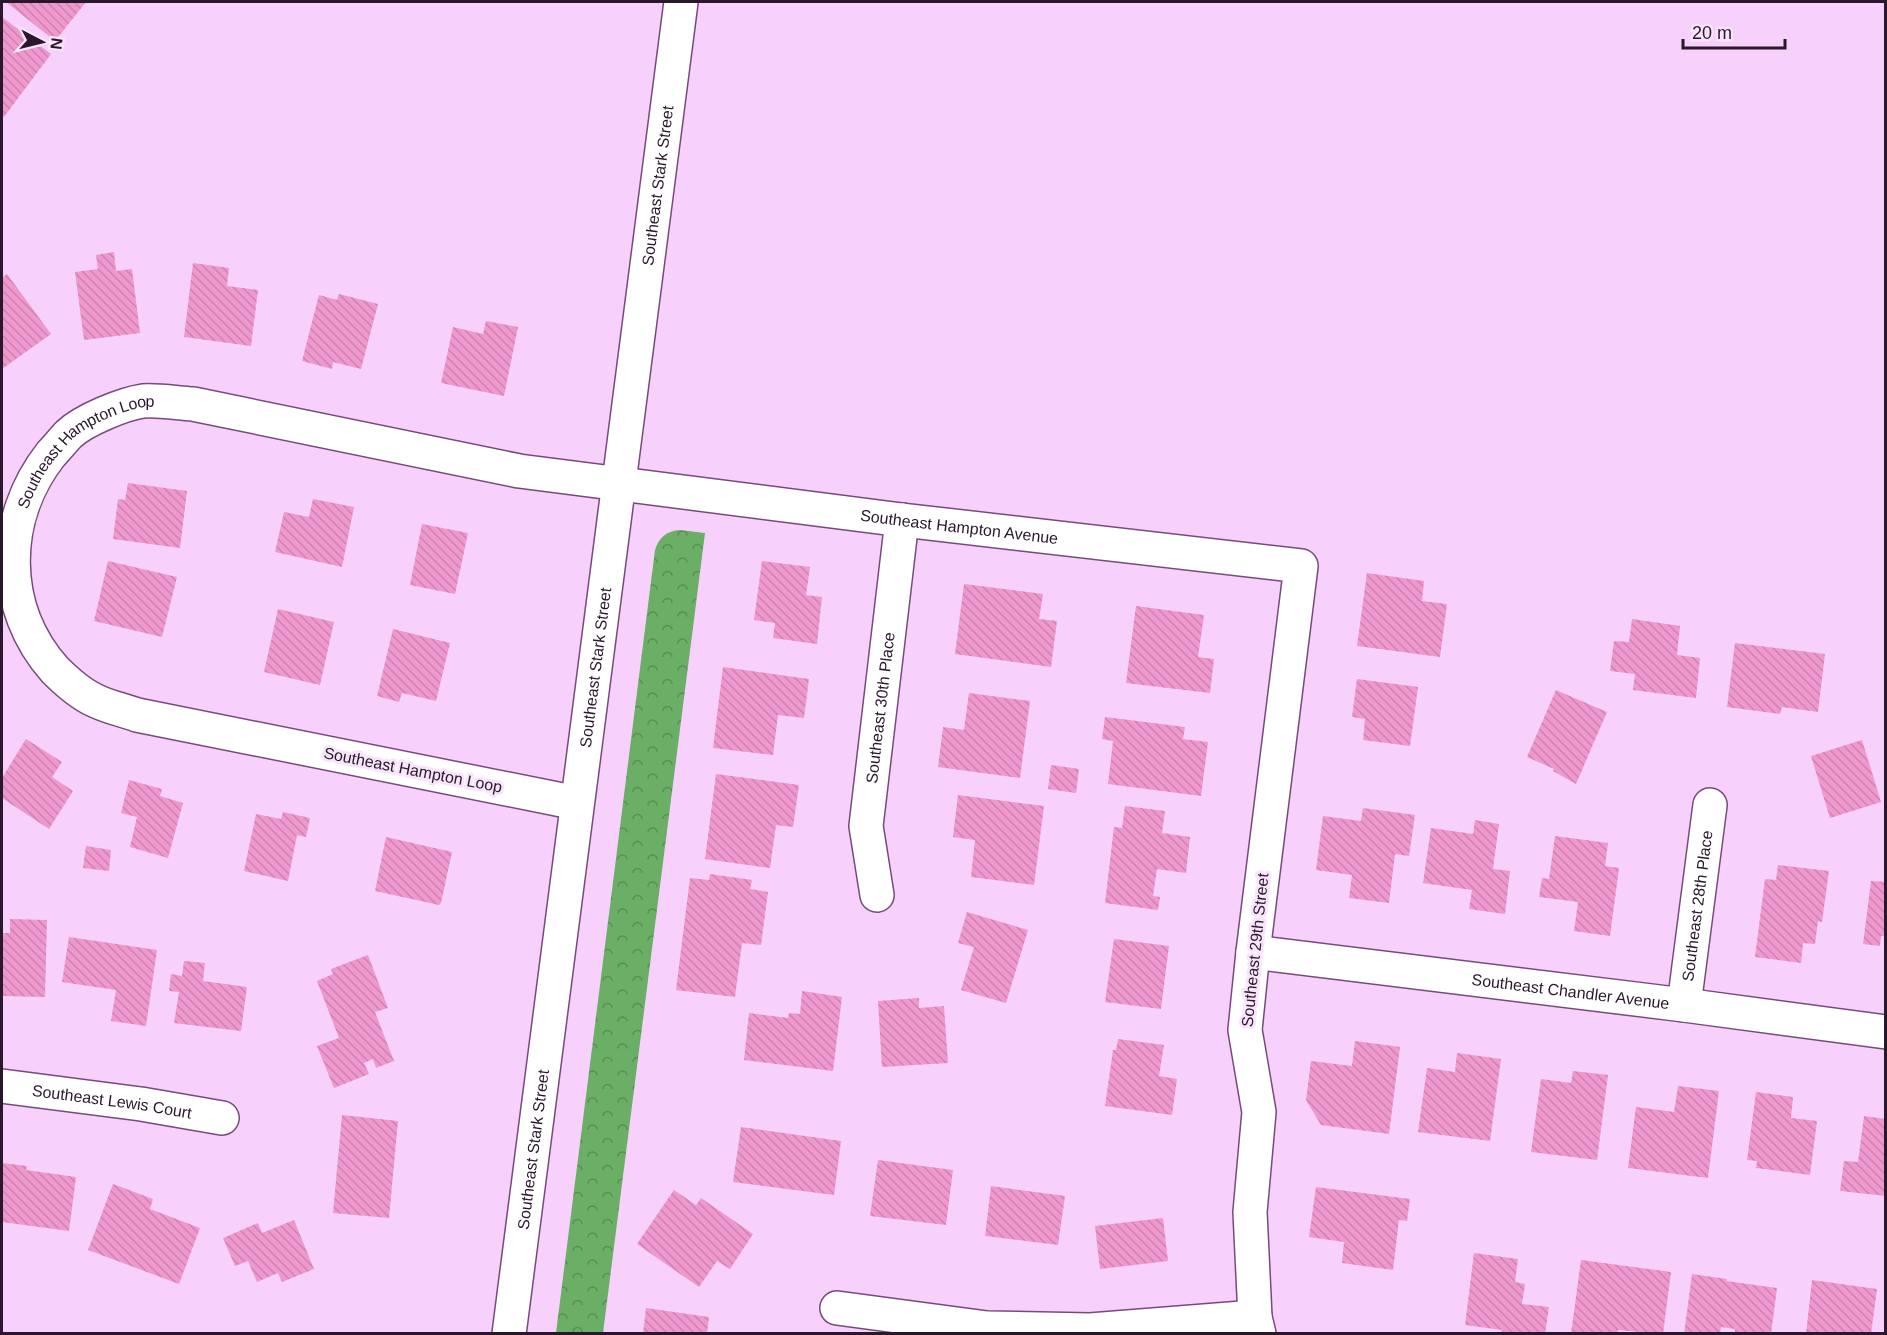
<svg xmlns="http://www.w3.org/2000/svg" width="1887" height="1335" font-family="Helvetica,sans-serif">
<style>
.forest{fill:url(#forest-crowns)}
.building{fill:url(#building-back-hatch)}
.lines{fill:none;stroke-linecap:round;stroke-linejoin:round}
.minor-casing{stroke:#764b7c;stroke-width:36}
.major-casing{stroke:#764b7c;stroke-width:36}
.minor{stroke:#fff;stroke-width:33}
.major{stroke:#fff;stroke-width:33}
.labels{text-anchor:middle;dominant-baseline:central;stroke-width:6;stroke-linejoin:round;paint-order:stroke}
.street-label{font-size:16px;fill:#29172b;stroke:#f9e5fb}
</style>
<defs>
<pattern id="forest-crowns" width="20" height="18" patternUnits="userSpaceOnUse" patternTransform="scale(1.5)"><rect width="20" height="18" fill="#6bae66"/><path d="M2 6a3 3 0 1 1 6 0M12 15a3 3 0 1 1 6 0" fill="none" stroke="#588d54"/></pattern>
<pattern id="building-back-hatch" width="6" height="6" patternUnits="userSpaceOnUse" patternTransform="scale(1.5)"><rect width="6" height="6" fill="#ef98ce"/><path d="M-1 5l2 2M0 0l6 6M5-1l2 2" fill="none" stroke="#cd82b1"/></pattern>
</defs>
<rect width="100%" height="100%" fill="#f7d0fc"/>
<path class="forest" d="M 680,530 L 705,533 L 603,1333 L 556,1333 L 655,550 C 659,537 667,531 680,530 Z"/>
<path class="building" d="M 6,2 L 86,2 L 55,41 Z
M 2,17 L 51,54 L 4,117 L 2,115 Z
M 114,252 L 116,271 L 132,269 L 140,333 L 84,340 L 75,272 L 98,269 L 96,255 Z
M 193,263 L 229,268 L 227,286 L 258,290 L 251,346 L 184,337 Z
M 7,274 L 51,334 L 2,369 L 2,278 Z
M 339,294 L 378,304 L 361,369 L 333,362 L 332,369 L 302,361 L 319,295 L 337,300 Z
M 486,321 L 518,327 L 504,396 L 441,383 L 453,327 L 483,334 Z
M 128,483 L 187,491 L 180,548 L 113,539 L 118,499 L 125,500 Z
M 313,499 L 354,507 L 342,567 L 275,552 L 284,512 L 309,517 Z
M 422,524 L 468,533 L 455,594 L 410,585 Z
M 108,561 L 177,577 L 162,637 L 94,621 Z
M 762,561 L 810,567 L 806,595 L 822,597 L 817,644 L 773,638 L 775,623 L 754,620 Z
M 1367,573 L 1424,581 L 1422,601 L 1447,604 L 1440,657 L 1357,646 Z
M 964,584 L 1043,594 L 1039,619 L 1057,621 L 1051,667 L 955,654 Z
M 1136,606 L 1204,615 L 1198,657 L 1214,659 L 1210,693 L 1126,683 Z
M 278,609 L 334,622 L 320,685 L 264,672 Z
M 1632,619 L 1680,626 L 1677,655 L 1700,658 L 1696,698 L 1633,690 L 1635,674 L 1610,671 L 1614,641 L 1629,642 Z
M 393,629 L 450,643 L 436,701 L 402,693 L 399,702 L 377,696 Z
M 1735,643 L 1825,654 L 1818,712 L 1782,707 L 1780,714 L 1727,707 Z
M 723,667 L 809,679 L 804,718 L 778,715 L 773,755 L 713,748 Z
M 1357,679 L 1418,687 L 1410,746 L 1363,740 L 1365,719 L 1352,717 Z
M 1556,690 L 1607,712 L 1576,784 L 1553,771 L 1554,769 L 1527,757 Z
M 969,693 L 1030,701 L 1020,778 L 938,767 L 943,727 L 964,730 Z
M 1105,717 L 1185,727 L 1183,739 L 1208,742 L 1201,796 L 1108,784 L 1113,741 L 1102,739 Z
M 26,739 L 62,762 L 52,777 L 73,791 L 49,829 L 2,798 L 2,778 Z
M 1862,740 L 1881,802 L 1830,818 L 1811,756 Z
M 1051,765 L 1079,769 L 1076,793 L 1048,789 Z
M 716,774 L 799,785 L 793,827 L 776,825 L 770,868 L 705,859 Z
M 129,780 L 162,789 L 160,796 L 183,803 L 168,858 L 130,847 L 137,817 L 121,813 Z
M 958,795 L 1044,806 L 1034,885 L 971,877 L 975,840 L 953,837 Z
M 1125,806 L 1165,811 L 1162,833 L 1190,837 L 1186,873 L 1157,869 L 1153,896 L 1160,897 L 1158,910 L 1105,903 L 1114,827 L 1122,828 Z
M 1363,808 L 1415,815 L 1409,856 L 1395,854 L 1389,903 L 1349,898 L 1352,875 L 1316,870 L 1323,816 L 1361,821 Z
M 283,812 L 310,818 L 306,837 L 297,835 L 288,881 L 244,871 L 256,814 L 281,819 Z
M 1475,820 L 1499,824 L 1493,869 L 1510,871 L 1505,914 L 1469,909 L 1472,890 L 1423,883 L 1431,828 L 1473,834 Z
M 1555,836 L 1608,843 L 1605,866 L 1619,868 L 1610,936 L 1574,931 L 1578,902 L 1539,897 L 1542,878 L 1549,879 Z
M 386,837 L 452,852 L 441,903 L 439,905 L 375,891 Z
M 86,846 L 111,850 L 109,871 L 83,868 Z
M 1778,865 L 1829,871 L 1822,922 L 1818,921 L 1815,944 L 1803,943 L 1801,963 L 1755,957 L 1765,879 L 1776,880 Z
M 710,874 L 752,880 L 750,889 L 768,892 L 761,945 L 742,943 L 735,997 L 676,990 L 690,878 L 709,880 Z
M 1871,881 L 1886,882 L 1886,936 L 1881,936 L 1880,946 L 1863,944 Z
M 967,912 L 1028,930 L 1006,1003 L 961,990 L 974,947 L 958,943 Z
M 10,919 L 47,920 L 45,997 L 2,996 L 2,933 L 10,933 Z
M 69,937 L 157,950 L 146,1026 L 111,1021 L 116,990 L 62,982 Z
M 1114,939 L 1169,946 L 1161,1009 L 1105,1002 Z
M 368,955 L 388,1008 L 375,1012 L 394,1061 L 376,1068 L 373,1059 L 364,1063 L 369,1074 L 334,1088 L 317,1046 L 339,1038 L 317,981 L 333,974 L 331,969 Z
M 184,961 L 205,963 L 203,981 L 247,987 L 241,1031 L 174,1023 L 179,992 L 169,991 L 171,974 L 182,976 Z
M 802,991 L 842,997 L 833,1071 L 744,1060 L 749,1013 L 788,1018 L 789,1013 L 800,1014 Z
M 919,998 L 919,1008 L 944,1006 L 948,1063 L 882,1067 L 878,1001 Z
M 1118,1039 L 1164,1045 L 1159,1076 L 1177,1079 L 1172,1115 L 1105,1106 L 1113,1050 L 1116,1050 Z
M 1355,1041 L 1400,1047 L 1389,1134 L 1321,1125 L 1306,1100 L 1311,1061 L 1352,1066 Z
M 1457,1053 L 1501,1059 L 1490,1141 L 1418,1132 L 1427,1068 L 1455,1072 Z
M 1573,1071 L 1608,1075 L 1597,1160 L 1531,1152 L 1541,1079 L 1571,1083 Z
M 1678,1086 L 1719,1091 L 1708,1178 L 1628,1168 L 1636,1107 L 1674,1112 Z
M 1756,1092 L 1793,1097 L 1791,1118 L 1817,1121 L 1810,1175 L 1756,1168 L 1757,1161 L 1747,1160 Z
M 342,1115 L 398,1121 L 389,1218 L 333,1213 Z
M 1864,1116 L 1886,1119 L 1886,1196 L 1840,1191 L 1844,1161 L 1858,1162 Z
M 741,1127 L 841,1141 L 834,1195 L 733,1182 Z
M 878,1160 L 953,1170 L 946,1225 L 870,1216 Z
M 2,1163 L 27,1166 L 26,1170 L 76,1177 L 69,1231 L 2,1222 Z
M 113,1184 L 153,1199 L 150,1209 L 200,1228 L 179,1284 L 88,1250 Z
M 991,1186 L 1065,1196 L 1058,1245 L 985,1236 Z
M 1316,1187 L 1410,1199 L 1407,1221 L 1399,1220 L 1393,1270 L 1342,1263 L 1344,1242 L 1309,1237 Z
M 674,1190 L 696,1205 L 701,1198 L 753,1234 L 730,1269 L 717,1261 L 699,1287 L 637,1244 Z
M 1163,1218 L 1168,1261 L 1100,1269 L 1095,1226 Z
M 294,1220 L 314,1269 L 282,1282 L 278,1273 L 257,1282 L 248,1261 L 235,1266 L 223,1238 L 258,1223 L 262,1233 Z
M 1474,1253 L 1518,1259 L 1515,1282 L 1525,1284 L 1522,1304 L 1549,1307 L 1545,1334 L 1501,1334 L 1502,1330 L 1465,1325 Z
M 1581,1260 L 1671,1272 L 1663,1334 L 1618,1330 L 1617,1334 L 1571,1334 Z
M 1692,1274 L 1727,1279 L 1726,1281 L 1777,1288 L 1771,1334 L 1735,1334 L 1735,1329 L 1721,1327 L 1720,1334 L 1684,1334 Z
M 1812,1280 L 1877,1289 L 1871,1334 L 1806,1334 Z
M 646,1308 L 709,1317 L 707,1334 L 643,1334 Z"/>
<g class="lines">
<g class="minor-casing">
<g id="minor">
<path id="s1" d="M 577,803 L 137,715 C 124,710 107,707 94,700 C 79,693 67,682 55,670 C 0,608 0,519 51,454 C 57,448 63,440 69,434 C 84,420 123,404 143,401 C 159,400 177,403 193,404 L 519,471 L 902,520 L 1301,566 L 1253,952 L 1245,1030 L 1259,1112 L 1250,1212 L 1255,1317 L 1259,1334"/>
<path id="s2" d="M 877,895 L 866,826 L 902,520"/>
<path id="s3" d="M 1253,952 L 1684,1005 L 1886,1032"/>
<path id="s4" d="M 1684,1005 L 1710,805"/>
<path id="s5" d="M 2,1086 L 141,1104 L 222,1118"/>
<path d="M 837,1308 L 987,1328 L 1090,1330 L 1255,1317"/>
</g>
</g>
<g class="major-casing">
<g id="major">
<path id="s6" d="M 509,1334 L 681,2"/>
</g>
</g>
<use href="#minor" class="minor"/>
<use href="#major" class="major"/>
</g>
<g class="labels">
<g class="street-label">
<text stroke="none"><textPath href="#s6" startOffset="1158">Southeast Stark Street</textPath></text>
<text stroke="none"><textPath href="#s1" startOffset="808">Southeast Hampton Loop</textPath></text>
<text stroke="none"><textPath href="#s1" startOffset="1714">Southeast Hampton Avenue</textPath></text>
<text stroke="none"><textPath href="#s6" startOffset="672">Southeast Stark Street</textPath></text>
<text stroke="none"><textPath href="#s2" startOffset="189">Southeast 30th Place</textPath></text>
<text transform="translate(413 770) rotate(11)">Southeast Hampton Loop</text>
<text stroke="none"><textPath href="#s4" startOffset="100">Southeast 28th Place</textPath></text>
<text transform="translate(1255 950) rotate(-84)">Southeast 29th Street</text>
<text stroke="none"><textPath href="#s3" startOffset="320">Southeast Chandler Avenue</textPath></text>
<text stroke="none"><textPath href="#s5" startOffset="111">Southeast Lewis Court</textPath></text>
<text stroke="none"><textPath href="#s6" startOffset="186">Southeast Stark Street</textPath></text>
</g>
</g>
<rect width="1887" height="1335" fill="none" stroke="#29172b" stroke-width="6"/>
<g transform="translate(42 42) rotate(97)" stroke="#f9e5fb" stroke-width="4.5" paint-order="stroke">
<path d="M0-4.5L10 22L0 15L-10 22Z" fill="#29172b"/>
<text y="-9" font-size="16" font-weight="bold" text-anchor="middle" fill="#29172b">N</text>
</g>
<path d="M1683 39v9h102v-9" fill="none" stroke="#29172b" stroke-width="3"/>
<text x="1692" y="39" font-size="18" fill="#29172b" stroke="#f9e5fb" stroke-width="4.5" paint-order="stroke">20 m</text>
</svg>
